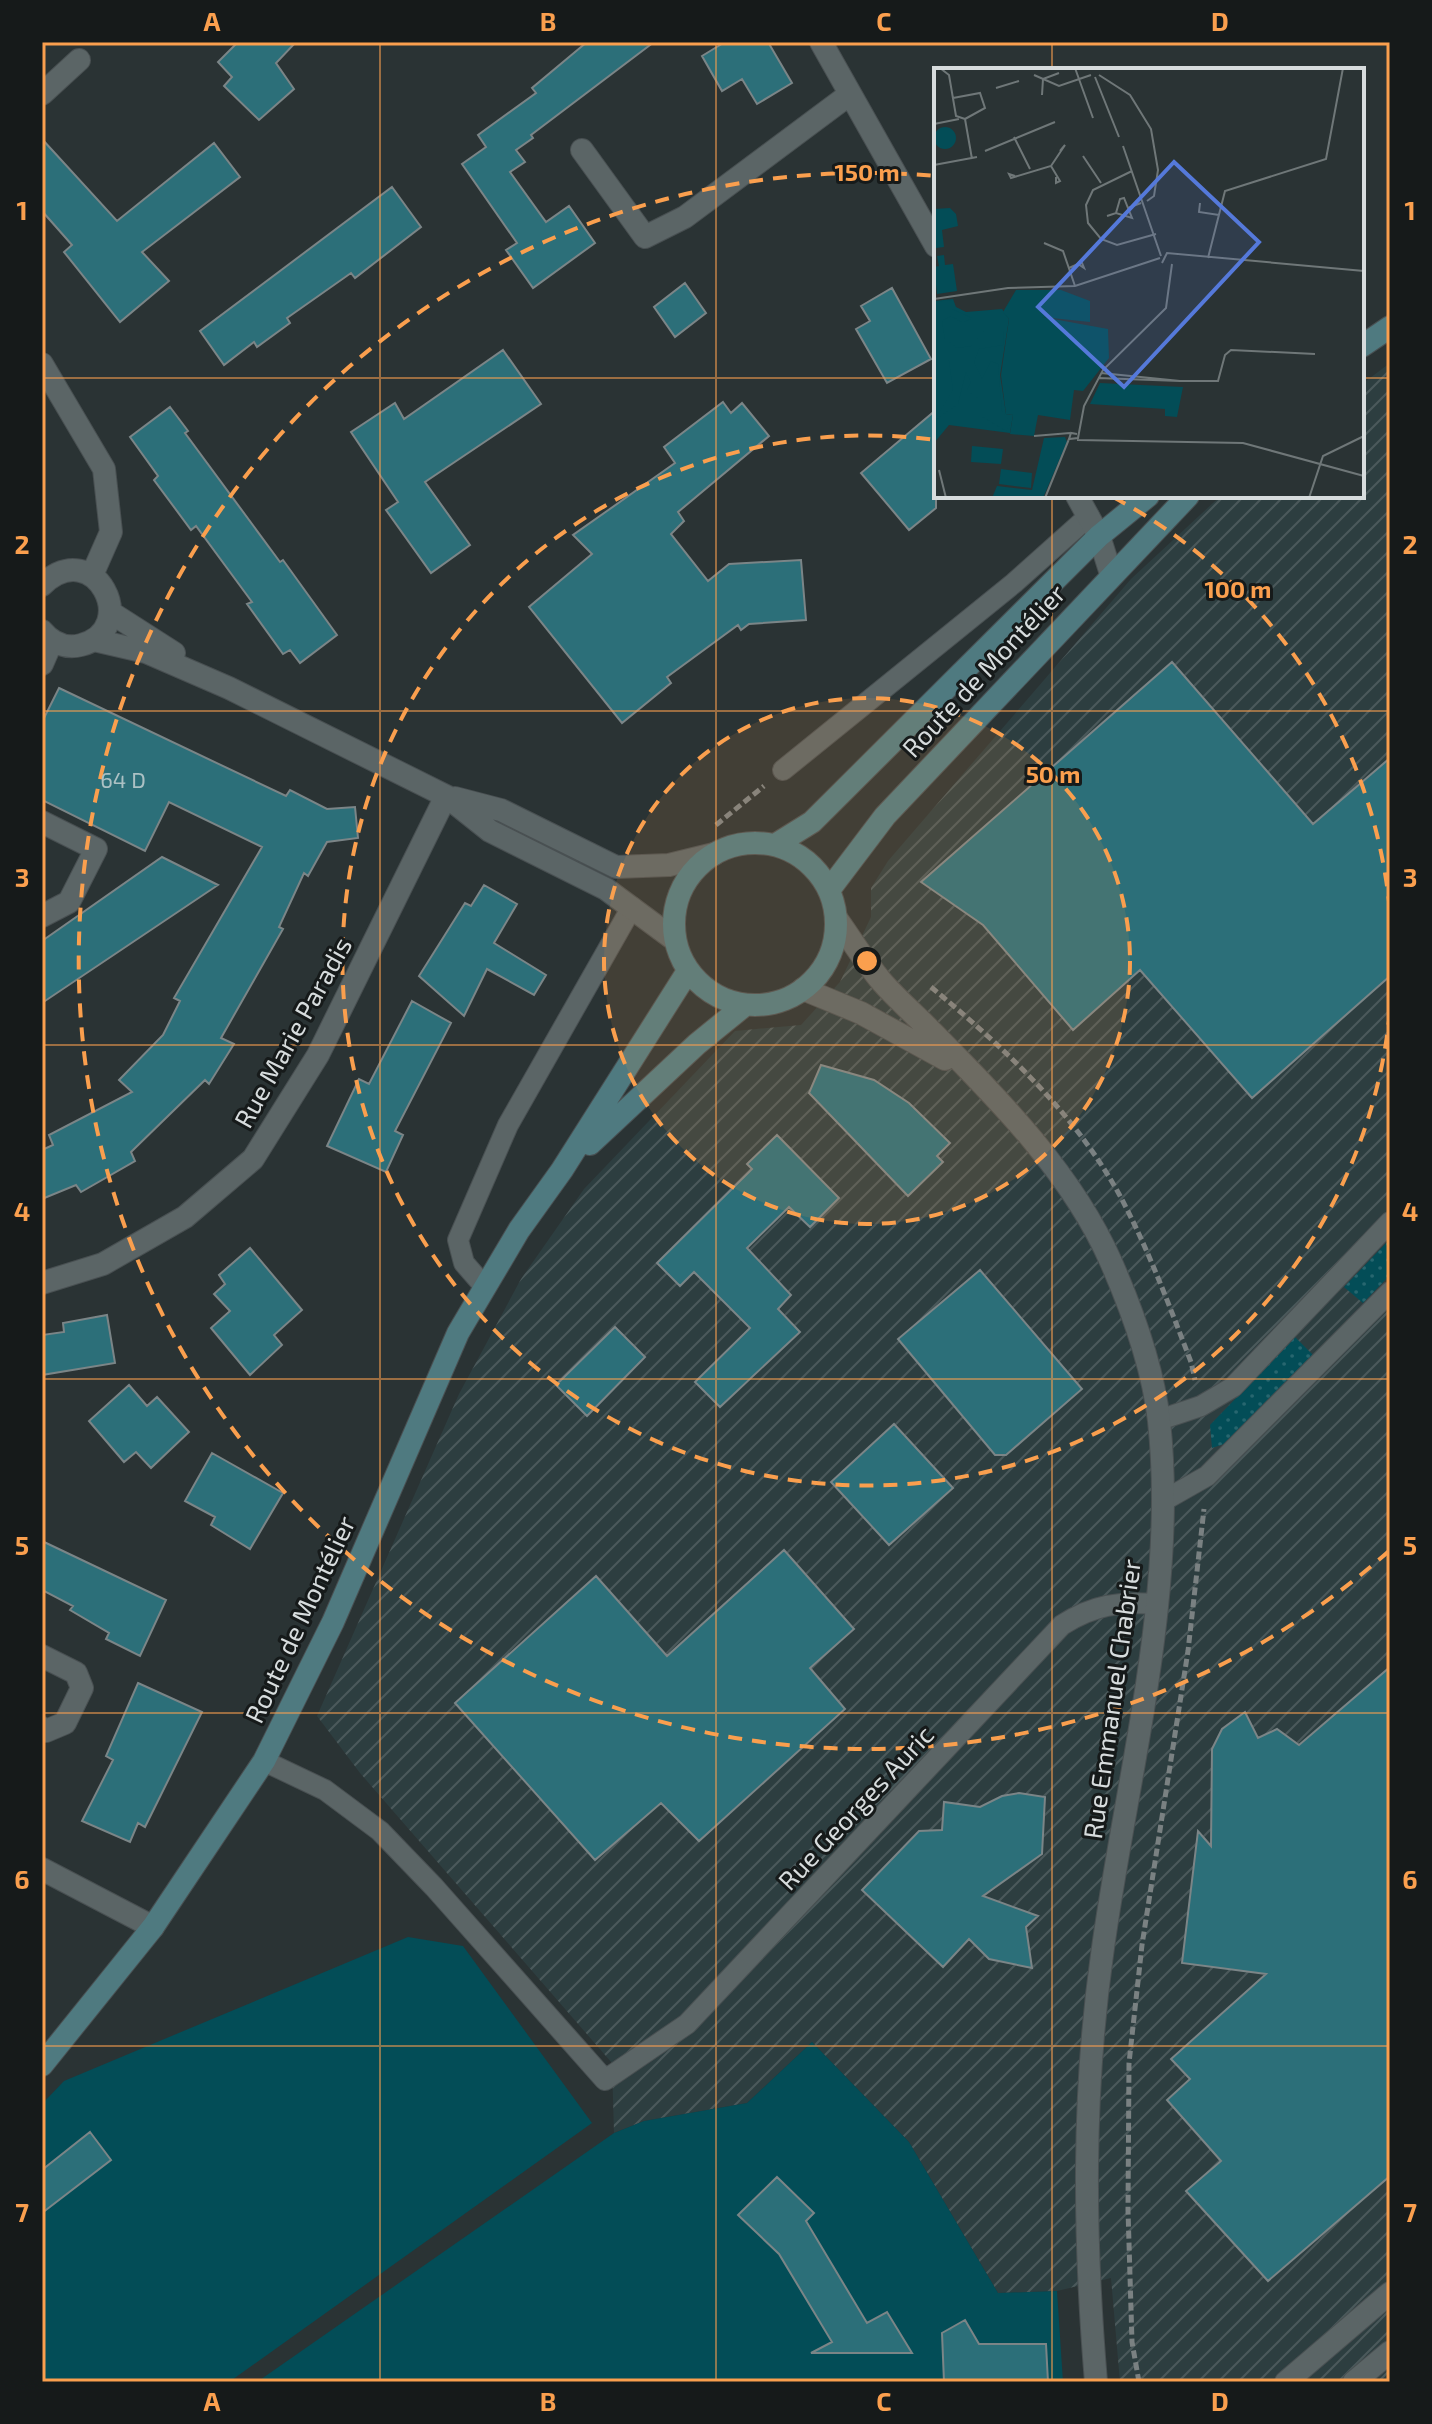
<svg xmlns="http://www.w3.org/2000/svg" width="1432" height="2424" font-family="'Exo 2',sans-serif">
<style>
.industrial{fill:url(#industrial-furrows)}
.grass{fill:url(#grass-dots)}
.pitch{fill:#034d57}
.building{fill:#2c6f79;stroke:#7b8587;stroke-width:2}
.lines{fill:none;stroke-linecap:round;stroke-linejoin:round}
.service-casing{stroke:#495052;stroke-width:22}
.minor-casing{stroke:#495052;stroke-width:24}
.tertiary-casing{stroke:#495052;stroke-width:24}
.secondary-casing{stroke:#495052;stroke-width:24}
.path{stroke:#7a8182;stroke-width:5;stroke-dasharray:8 4;stroke-linecap:butt}
.service{stroke:#5b6566;stroke-width:20}
.minor{stroke:#5b6566;stroke-width:22}
.tertiary{stroke:#5b6566;stroke-width:22}
.secondary{stroke:#4f7a80;stroke-width:22}
.grid{fill:none;stroke:#fa9f4e;stroke-width:2;stroke-opacity:0.55}
.ring{fill:none;stroke:#fa9f4e;stroke-width:4;stroke-dasharray:14 10}
.labels{text-anchor:middle;dominant-baseline:central;stroke-width:6;stroke-linejoin:round;paint-order:stroke}
.number-label{font-size:22px;fill:#acc1c4}
.street-label{font-size:26px;fill:#d7dcdd;stroke:#161a1a}
.inset-road{fill:none;stroke:#6f7778;stroke-width:2}
.view{fill:#5579da;fill-opacity:0.15;stroke:#5579da;stroke-width:4}
.inset-edge{fill:none;stroke:#d7dcdd;stroke-width:4}
.centre{fill:#fa9f4e;stroke:#161a1a;stroke-width:4}
.ring-label{font-size:24px;text-anchor:middle;font-weight:bold;fill:#fa9f4e;stroke:#161a1a;stroke-width:6;stroke-linejoin:round;paint-order:stroke}
.neatline{fill:none;stroke:#fa9f4e;stroke-width:3}
.grid-label{font-size:26px;text-anchor:middle;font-weight:bold;fill:#fa9f4e}
</style>
<defs>
<pattern id="industrial-furrows" width="10" height="10" patternUnits="userSpaceOnUse" patternTransform="scale(2)"><rect width="10" height="10" fill="#2d3e40"/><path d="M-1 1l2-2M0 10L10 0M9 11l2-2" fill="none" stroke="#4b595b"/></pattern>
<pattern id="grass-dots" width="8" height="8" patternUnits="userSpaceOnUse" patternTransform="scale(2)"><rect width="8" height="8" fill="#034d57"/><path d="M2 2h.1M6 6h.1" fill="none" stroke="#27666f" stroke-width="1.8" stroke-linecap="round"/></pattern>
</defs>
<rect width="100%" height="100%" fill="#2a3334"/>
<path class="industrial" d="M 1390,363 L 1390,2382 L 1120,2382 L 1111,2278 L 1057,2291 L 998,2293 L 909,2142 L 812,2042 L 747,2103 L 644,2121 L 614,2133 L 612,2063 L 360,1773 L 317,1716 L 459,1394 L 521,1279 L 584,1189 L 735,1031 L 801,1025 L 840,982 L 871,917 L 871,888 L 888,861 L 1131,579 L 1213,503 L 1221,496 L 1362,496 L 1362,384 Z"/>
<path class="grass" d="M 1390,1239 L 1390,1275 L 1363,1303 L 1344,1287 Z
M 1295,1337 L 1314,1356 L 1227,1443 L 1212,1448 L 1210,1425 Z"/>
<path class="pitch" d="M 408,1937 L 463,1946 L 592,2123 L 229,2382 L 42,2382 L 42,2104 L 64,2081 Z
M 812,2042 L 909,2142 L 998,2293 L 1057,2291 L 1063,2382 L 257,2382 L 614,2133 L 644,2121 L 747,2103 Z"/>
<path class="building" d="M 238,42 L 296,42 L 276,63 L 294,89 L 259,120 L 224,86 L 232,77 L 218,62 Z
M 587,42 L 654,42 L 531,135 L 533,138 L 516,150 L 525,162 L 510,172 L 546,222 L 569,206 L 595,243 L 533,288 L 506,250 L 517,243 L 462,164 L 486,147 L 478,135 L 536,93 L 532,88 Z
M 725,42 L 768,42 L 792,83 L 757,104 L 742,79 L 722,91 L 702,56 Z
M 42,139 L 117,221 L 214,143 L 240,177 L 142,252 L 169,281 L 120,322 L 64,252 L 72,245 L 42,211 Z
M 392,187 L 421,227 L 355,278 L 351,273 L 287,318 L 290,323 L 257,347 L 254,342 L 224,365 L 200,331 Z
M 685,283 L 706,313 L 675,337 L 654,307 Z
M 892,288 L 931,359 L 887,383 L 856,329 L 870,321 L 861,306 Z
M 503,350 L 541,404 L 425,482 L 470,545 L 431,573 L 386,510 L 398,502 L 351,432 L 395,403 L 404,419 Z
M 723,402 L 731,413 L 742,403 L 769,436 L 678,512 L 684,521 L 671,534 L 708,581 L 729,564 L 801,560 L 806,620 L 749,624 L 741,630 L 738,625 L 667,677 L 671,683 L 622,723 L 529,607 L 592,554 L 573,535 L 675,463 L 664,447 Z
M 170,407 L 188,431 L 185,433 L 280,562 L 283,560 L 337,635 L 300,663 L 290,650 L 283,654 L 247,604 L 252,602 L 196,526 L 191,530 L 154,480 L 158,476 L 130,437 Z
M 936,410 L 936,508 L 909,530 L 861,473 Z
M 1172,662 L 1313,824 L 1390,758 L 1390,976 L 1252,1098 L 1140,970 L 1073,1030 L 983,925 L 921,882 Z
M 59,688 L 286,796 L 290,790 L 327,809 L 355,807 L 358,838 L 327,842 L 308,876 L 304,873 L 279,927 L 283,929 L 221,1038 L 234,1044 L 209,1084 L 205,1080 L 131,1152 L 135,1161 L 81,1192 L 76,1185 L 42,1199 L 42,1150 L 53,1145 L 49,1135 L 132,1092 L 119,1080 L 163,1035 L 180,1001 L 174,998 L 262,847 L 169,802 L 145,851 L 42,800 L 42,722 Z
M 162,857 L 218,885 L 42,1003 L 42,941 Z
M 484,885 L 517,904 L 494,943 L 546,975 L 534,995 L 487,969 L 464,1016 L 419,976 L 465,903 L 471,906 Z
M 412,1001 L 451,1023 L 395,1131 L 403,1135 L 386,1172 L 327,1146 L 359,1079 L 369,1084 Z
M 821,1065 L 874,1080 L 909,1103 L 950,1143 L 937,1156 L 943,1162 L 908,1196 L 809,1093 Z
M 777,1135 L 839,1198 L 810,1227 L 789,1207 L 747,1248 L 791,1295 L 778,1309 L 800,1332 L 720,1407 L 695,1382 L 750,1328 L 694,1272 L 680,1286 L 657,1263 L 752,1169 L 747,1164 Z
M 250,1248 L 302,1310 L 274,1335 L 282,1345 L 250,1375 L 211,1328 L 230,1311 L 214,1294 L 225,1284 L 219,1275 Z
M 980,1270 L 1082,1389 L 1006,1455 L 995,1455 L 898,1339 Z
M 107,1315 L 115,1363 L 42,1375 L 42,1335 L 64,1332 L 63,1323 Z
M 615,1327 L 645,1357 L 587,1416 L 556,1385 Z
M 129,1385 L 147,1406 L 157,1397 L 189,1432 L 151,1468 L 136,1452 L 124,1462 L 89,1421 Z
M 894,1424 L 953,1488 L 889,1545 L 831,1482 Z
M 212,1453 L 283,1493 L 250,1549 L 211,1525 L 215,1517 L 185,1501 Z
M 42,1541 L 166,1600 L 140,1656 L 106,1639 L 109,1633 L 70,1610 L 73,1606 L 42,1590 Z
M 784,1550 L 854,1629 L 810,1668 L 845,1709 L 699,1841 L 661,1803 L 595,1860 L 455,1703 L 596,1576 L 667,1656 Z
M 1390,1667 L 1390,2176 L 1268,2281 L 1186,2191 L 1221,2161 L 1167,2100 L 1190,2079 L 1171,2059 L 1266,1974 L 1182,1963 L 1198,1831 L 1211,1846 L 1212,1749 L 1222,1729 L 1245,1712 L 1258,1738 L 1277,1729 L 1299,1745 Z
M 138,1683 L 202,1712 L 145,1827 L 138,1823 L 130,1842 L 82,1821 L 113,1760 L 106,1756 Z
M 1019,1793 L 1045,1797 L 1042,1854 L 983,1896 L 1038,1916 L 1026,1927 L 1032,1968 L 989,1959 L 969,1939 L 943,1967 L 862,1890 L 919,1831 L 942,1830 L 944,1802 L 980,1807 L 1002,1796 Z
M 90,2132 L 111,2160 L 42,2213 L 42,2170 Z
M 777,2177 L 814,2213 L 806,2221 L 867,2323 L 887,2312 L 912,2353 L 811,2353 L 832,2342 L 779,2254 L 738,2215 Z
M 965,2320 L 979,2344 L 1046,2344 L 1048,2382 L 944,2382 L 942,2333 Z"/>
<g class="lines">
<g class="service-casing">
<path id="service" d="M 783,770 L 1014,583 L 1089,516
M 484,1286 L 464,1263 L 458,1240 L 508,1125 L 632,907
M 1159,1420 L 1201,1406 L 1233,1387 L 1390,1222
M 1163,1501 L 1207,1476 L 1390,1292
M 264,1761 L 325,1790 L 380,1831 L 434,1887 L 605,2080 L 687,2024 L 1062,1625 C 1093,1605 1120,1601 1156,1604"/>
</g>
<g class="minor-casing">
<path id="minor" d="M 821,42 L 936,246
M 42,94 L 79,60
M 582,150 L 645,237 L 685,217 L 850,94
M 42,364 L 104,469 L 111,532 L 92,575
M 1077,496 L 1099,536 L 1111,574
M 42,585 C 95,534 142,629 81,645 C 66,649 52,643 42,631
M 110,612 L 174,653
M 94,640 L 146,652 L 229,688 L 446,796 L 490,831 L 606,889 L 675,940
M 42,664 L 52,641
M 455,798 L 501,810 L 616,867 L 669,865 L 714,854
M 42,822 L 96,849 L 69,902 L 42,916
M 42,1283 L 103,1264 L 185,1217 L 253,1159 L 318,1055 L 446,796
M 42,1656 L 76,1673 L 82,1688 L 65,1723 L 46,1731 L 42,1728
M 42,1869 L 153,1927
M 1286,2382 L 1390,2293
M 1354,2382 L 1390,2352"/>
</g>
<g class="tertiary-casing">
<path id="tertiary" d="M 836,918 C 851,939 865,962 882,982 C 896,998 912,1012 927,1027 C 996,1097 1071,1171 1111,1262 C 1133,1312 1153,1368 1159,1421 C 1178,1596 1125,1783 1102,1955 C 1082,2097 1084,2239 1096,2382
M 803,989 L 861,1013 L 945,1059"/>
</g>
<g class="secondary-casing">
<path id="secondary" d="M 1362,346 L 1390,327
M674 924a81 81 0 1 1 162 0a81 81 0 1 1-162 0Z
M 775,845 L 812,822 L 1099,536 L 1148,496
M 829,890 L 885,816 L 1188,496
M 590,1144 L 697,1044 L 745,1005
M 42,2065 L 153,1927 L 264,1761 L 333,1622 L 458,1333 L 519,1230 L 562,1170 L 688,971"/>
</g>
<path class="path" d="M 716,825 L 764,786
M 931,987 C 1003,1047 1073,1111 1119,1194 C 1148,1248 1169,1305 1191,1362 L 1195,1380
M 1139,2382 L 1132,2342 L 1128,2210 L 1129,2063 L 1142,1945 L 1188,1651 L 1204,1509"/>
<use href="#service" class="service"/>
<use href="#minor" class="minor"/>
<use href="#tertiary" class="tertiary"/>
<use href="#secondary" class="secondary"/>
</g>
<path class="grid" d="M 380,42 L 380,2382M 716,42 L 716,2382M 1052,42 L 1052,70M 42,378 L 936,378M 1362,378 L 1390,378M 1052,496 L 1052,2382M 42,711 L 1390,711M 42,1045 L 1390,1045M 42,1379 L 1390,1379M 42,1713 L 1390,1713M 42,2046 L 1390,2046"/>
<circle cx="867" cy="961" r="263" fill="#fa9f4e" fill-opacity=".12"/>
<g class="ring">
<circle cx="867" cy="961" r="263"/>
<path d="M1390 1011A525 525 0 1 1 936 440M1113 497A525 525 0 0 1 1390 911"/>
<path d="M1389 1551A788 788 0 1 1 936 176"/>
</g>
<g class="labels">
<g class="number-label">
<text x="123" y="779">64 D</text>
</g>
<g class="street-label">
<text transform="translate(983 670) rotate(-47)">Route de Montélier</text>
<text transform="translate(292 1032) rotate(-61)">Rue Marie Paradis</text>
<text transform="translate(299 1619) rotate(-65)">Route de Montélier</text>
<text transform="translate(1111 1699) rotate(-82)">Rue Emmanuel Chabrier</text>
<text transform="translate(855 1807) rotate(-47)">Rue Georges Auric</text>
</g>
</g>
<g transform="translate(934 68)">
<rect width="430" height="430" fill="#2a3334"/>
<path d="M0 70a11 11 0 1 1 22 0a11 11 0 1 1-22 0ZM 19,231 L 22,239 L 32,244 L 68,241 L 75,251 L 66,307 L 72,346 L 79,347 L 76,365 L 15,357 L 0,375 L 0,233 ZM 166,315 L 249,319 L 243,349 L 231,348 L 231,341 L 156,336 ZM 110,370 L 131,369 L 133,374 L 109,430 L 58,430 L 63,418 L 98,422 Z" fill="#034d57"/>
<path d="M 18,232 L 18,241 L 38,250 L 29,255 L 17,248 L 8,253 L 11,271 L 23,280 L 37,278 L 50,263 L 70,263 L 69,277 L 45,281 L 40,294 L 48,311 L 57,293 L 64,296 L 68,343 L 77,355 L 72,363 L 47,348 L 47,333 L 33,322 L 37,314 L 32,304 L 24,336 L 0,353 L 19,322 L 15,293 L 0,277 L 0,234 Z" fill="#034d57"/>
<path d="M 0,141 L 16,140 L 22,146 L 24,158 L 8,162 L 10,179 L 2,180 ZM 10,187 L 11,197 L 19,196 L 23,223 L 3,226 L 0,199 L 5,198 L 3,188 ZM 82,222 L 127,222 L 156,233 L 156,254 L 108,249 L 174,261 L 175,290 L 149,323 L 140,322 L 136,352 L 104,347 L 100,368 L 76,366 L 79,347 L 72,346 L 67,307 L 75,251 L 69,244 ZM 38,378 L 69,381 L 67,396 L 37,394 ZM 67,401 L 98,405 L 97,420 L 65,416 Z" fill="#034d57"/>
<path class="inset-road" d="M 6,0 L 15,7 L 22,48 L 31,51M 141,0 L 159,50M 100,7 L 125,18 L 157,7M 165,7 L 196,27 L 217,61 L 224,102 L 220,128 L 213,133M 161,9 L 185,69M 62,20 L 85,13M 108,27 L 109,11 L 125,5M 19,30 L 46,25 L 51,40 L 31,51M 31,51 L 38,91M 0,56 L 25,51M 80,69 L 96,101M 189,78 L 227,188M 51,83 L 121,54M 149,88 L 167,115M 0,97 L 43,89M 117,98 L 126,113 L 122,115 L 122,109M 198,103 L 159,122 L 152,137 L 154,155 L 167,171 L 183,177 L 222,166M 81,108 L 75,106 L 77,110 L 117,98 L 131,77 L 126,83M 266,135 L 265,144 L 285,147M 182,145 L 186,131 L 190,130 L 194,140 L 207,135M 173,148 L 182,145 L 198,150 L 194,140M 110,175 L 129,183 L 141,218M 274,190 L 291,123 L 392,91 L 409,0M 228,195 L 233,185 L 430,203M 135,200 L 144,196 L 148,195 L 150,200 L 144,196M 0,231 L 74,220 L 141,218 L 226,190M 164,310 L 246,313 L 167,305M 246,313 L 284,313 L 291,287 L 297,282 L 381,286M 143,366 L 137,365 L 135,371 L 144,370 L 150,338 L 169,302 L 232,240 L 238,196M 100,368 L 136,365M 143,372 L 309,375 L 430,408M 5,402 L 12,430M 111,430 L 135,371M 375,430 L 389,388 L 430,368"/>
<path class="view" d="M 240,94 L 325,174 L 190,319 L 104,239 Z"/>
<rect width="430" height="430" class="inset-edge"/>
</g>
<circle cx="867" cy="961" r="12" class="centre"/>
<g class="ring-label">
<text x="867" y="181">150 m</text>
<text x="1238" y="598">100 m</text>
<text x="1053" y="783">50 m</text>
</g>
<rect width="1432" height="2424" fill="none" stroke="#161a1a" stroke-width="88"/>
<rect x="44" y="44" width="1344" height="2336" class="neatline"/>
<g class="grid-label">
<text x="212" y="31">A</text>
<text x="548" y="31">B</text>
<text x="884" y="31">C</text>
<text x="1220" y="31">D</text>
<text x="22" y="220">1</text>
<text x="1410" y="220">1</text>
<text x="22" y="554">2</text>
<text x="1410" y="554">2</text>
<text x="22" y="887">3</text>
<text x="1410" y="887">3</text>
<text x="22" y="1221">4</text>
<text x="1410" y="1221">4</text>
<text x="22" y="1555">5</text>
<text x="1410" y="1555">5</text>
<text x="22" y="1889">6</text>
<text x="1410" y="1889">6</text>
<text x="22" y="2222">7</text>
<text x="1410" y="2222">7</text>
<text x="212" y="2411">A</text>
<text x="548" y="2411">B</text>
<text x="884" y="2411">C</text>
<text x="1220" y="2411">D</text>
</g>
</svg>
